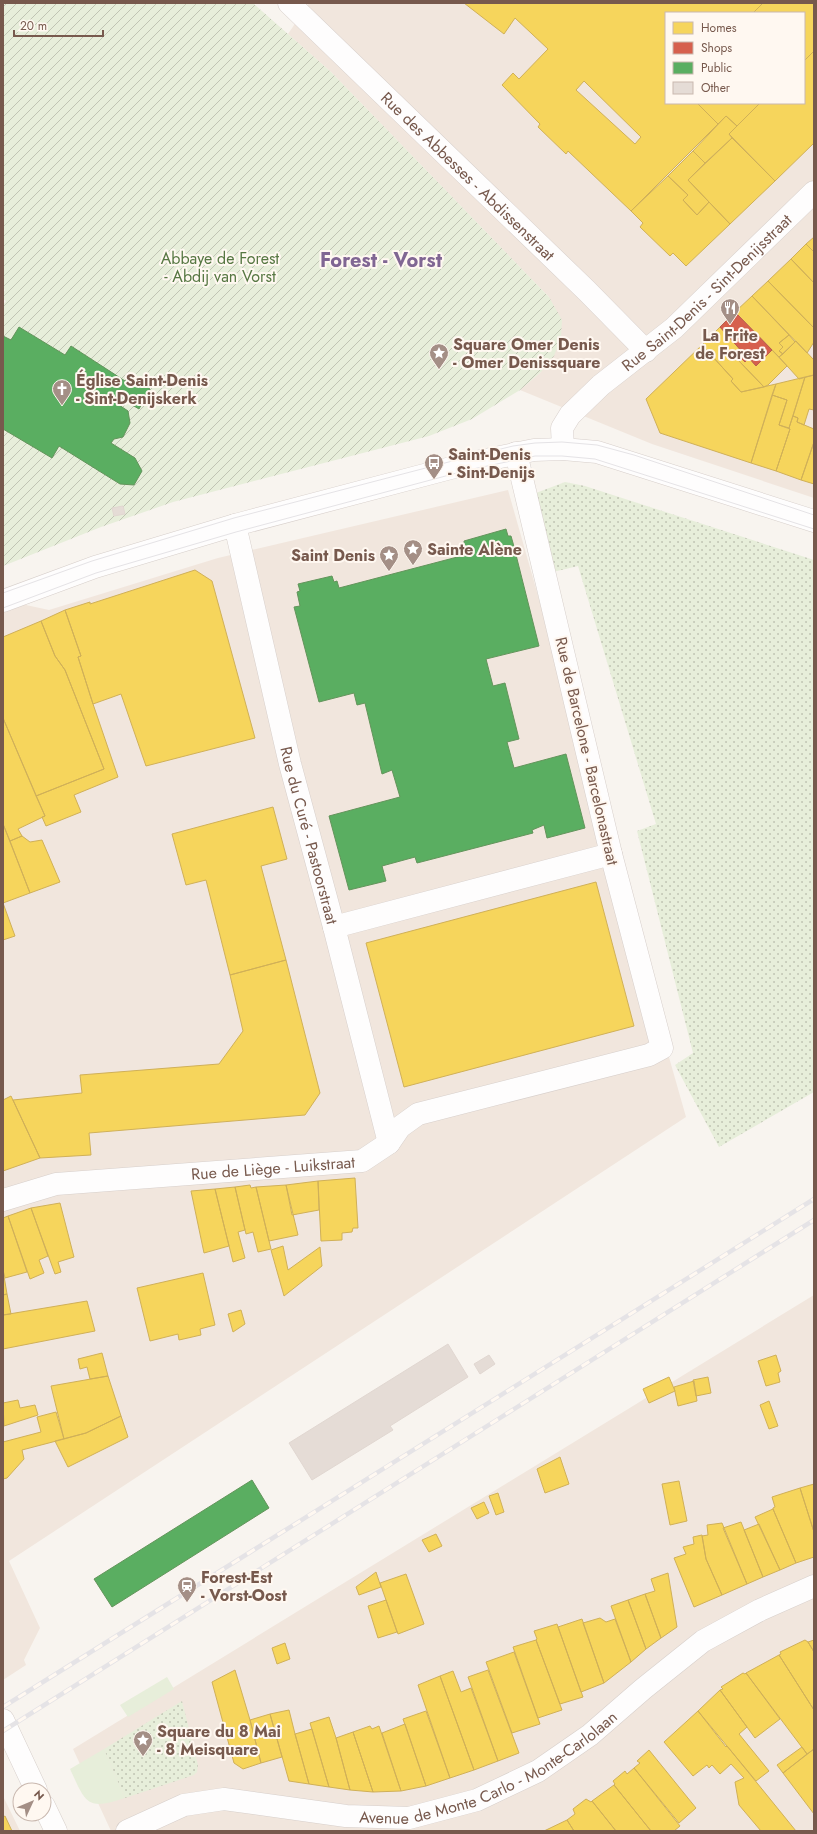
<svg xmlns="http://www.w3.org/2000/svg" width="817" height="1834" font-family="Jost,sans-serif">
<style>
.residential{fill:#f1e6dd;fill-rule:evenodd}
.grass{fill:#e7eeda}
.park{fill:url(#park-dots)}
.garden{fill:url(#garden-furrows)}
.homes{fill:#f6d55c;stroke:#d0b058;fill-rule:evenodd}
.shops{fill:#d6604d;stroke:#ba5e4d}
.public{fill:#5aae61;stroke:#63945b}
.building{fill:#e5dcd6;stroke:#e1d7d1}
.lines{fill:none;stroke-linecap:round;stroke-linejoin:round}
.minor-casing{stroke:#d7cfcb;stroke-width:23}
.minor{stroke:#fefdfd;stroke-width:22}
.tram{stroke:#e5e3e6;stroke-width:1}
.rail-casing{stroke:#e5e3e6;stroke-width:4.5}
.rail{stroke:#fff8f1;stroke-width:3;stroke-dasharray:9;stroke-linecap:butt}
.labels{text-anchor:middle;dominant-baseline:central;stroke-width:4;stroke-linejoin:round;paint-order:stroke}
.street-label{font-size:16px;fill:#77594d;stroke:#fff8f1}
.park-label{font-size:16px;fill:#567742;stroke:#fff8f1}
.poi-label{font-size:16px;font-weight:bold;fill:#77594d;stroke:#fff8f1;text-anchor:start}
.district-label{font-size:20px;font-weight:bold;fill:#806693;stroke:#fff8f1}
</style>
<defs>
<pattern id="park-dots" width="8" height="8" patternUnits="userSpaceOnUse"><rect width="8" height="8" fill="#e7eeda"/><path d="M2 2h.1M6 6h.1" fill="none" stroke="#c0c4b3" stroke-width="1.8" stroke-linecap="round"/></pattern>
<pattern id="garden-furrows" width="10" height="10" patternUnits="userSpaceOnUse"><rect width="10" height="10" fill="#e7eeda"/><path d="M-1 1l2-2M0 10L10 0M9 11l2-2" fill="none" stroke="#c0c4b3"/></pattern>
</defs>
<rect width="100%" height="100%" fill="#f8f4ef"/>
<path class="residential" d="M 309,3 L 814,3 L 814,498 L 652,444 L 520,390 L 541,372 L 549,297 L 331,72 L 288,34 ZM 666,13 L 804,13 L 804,103 L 666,103 Z
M 508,490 L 686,1117 L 9,1561 L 40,1628 L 24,1660 L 26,1665 L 3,1680 L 3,600 L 49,610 L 218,558 Z
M 814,1295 L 814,1831 L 111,1831 L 73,1749 Z
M 3,1796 L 20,1831 L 3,1831 Z"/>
<path class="grass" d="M 167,1677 L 174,1689 L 128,1717 L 120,1705 Z
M 104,1749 L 125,1798 C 86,1811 86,1803 70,1769 Z"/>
<path class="park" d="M 565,482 L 585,486 L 814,560 L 814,1092 L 719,1147 L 675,1065 L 693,1053 L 637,831 L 656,824 L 578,566 L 553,572 L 536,493 Z
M 182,1701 L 198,1765 L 197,1772 L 194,1775 L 125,1798 L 104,1749 Z"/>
<path class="garden" d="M 3,3 L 253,3 L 331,72 L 549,297 L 562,320 L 561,337 L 554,356 L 541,372 L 520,390 L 472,419 L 429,436 L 173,502 L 101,527 L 3,566 L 3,305 L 6,301 L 3,299 L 3,293 L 5,290 L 3,288 Z"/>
<path class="homes" d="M 464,3 L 763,3 L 753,13 L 666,13 L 666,103 L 697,103 L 718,124 L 631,211 L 568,151 L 566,154 L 538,127 L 540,124 L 502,85 L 513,73 L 519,79 L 548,49 L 515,18 L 504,34 ZM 584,81 L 641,137 L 635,144 L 576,90 Z
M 763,3 L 814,3 L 814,51 L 804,61 L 804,13 L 753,13 Z
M 814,51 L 814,143 L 775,181 L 729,134 L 760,103 L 804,103 L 804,61 Z
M 697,103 L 760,103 L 737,126 L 726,116 L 718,124 Z
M 726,116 L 737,126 L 729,134 L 732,138 L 705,163 L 693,151 Z
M 732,138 L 775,181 L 730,224 L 688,180 Z
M 693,151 L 705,163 L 688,180 L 709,202 L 697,215 L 683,200 L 688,195 L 668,176 Z
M 668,176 L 688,195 L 683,200 L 697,215 L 709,202 L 730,224 L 686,266 L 673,253 L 670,256 L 640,227 L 643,223 L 631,211 Z
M 814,237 L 814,252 L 806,244 Z
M 806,244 L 814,252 L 814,283 L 791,259 Z
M 791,259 L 814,283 L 814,328 L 768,281 Z
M 768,281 L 814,328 L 814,342 L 807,353 L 752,296 Z
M 752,296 L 789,335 L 779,343 L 783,347 L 779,351 L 783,354 L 779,357 L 735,312 Z
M 720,327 L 745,355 L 739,361 L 764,387 L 741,392 L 731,381 L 733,379 L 702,345 Z
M 789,335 L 795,342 L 783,354 L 779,351 L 783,347 L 779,343 Z
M 796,341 L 814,360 L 814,375 L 799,379 L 779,357 Z
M 702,345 L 733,379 L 731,381 L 741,392 L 776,384 L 751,463 L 660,433 L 646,399 Z
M 772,350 L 787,366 L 768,385 L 764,387 L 739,361 L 742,359 L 745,362 L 749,358 L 756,366 Z
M 814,375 L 814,410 L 809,409 L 804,425 L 797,422 L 798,418 L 793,416 L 805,377 Z
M 805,377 L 789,428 L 779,425 L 787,400 L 772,395 L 776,384 Z
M 772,395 L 787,400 L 779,425 L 790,429 L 776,471 L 751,463 Z
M 793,416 L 798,418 L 797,422 L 814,429 L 814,442 L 801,480 L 776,471 L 790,429 L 789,428 Z
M 814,442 L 814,484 L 801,480 Z
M 195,570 L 212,581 L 255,738 L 146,766 L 121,694 L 93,704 L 78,657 L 81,656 L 65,610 L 90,602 L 90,604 Z
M 65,610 L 81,656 L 78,657 L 93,704 L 118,777 L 74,795 L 81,812 L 46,826 L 42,817 L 45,816 L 36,796 L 104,769 L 65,670 L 55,656 L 41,621 Z
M 41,621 L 55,656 L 65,670 L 104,769 L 36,796 L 3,718 L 3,637 Z
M 3,718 L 45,816 L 18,829 L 22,836 L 10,841 L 3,824 Z
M 273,807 L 287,859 L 261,866 L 286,960 L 230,975 L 206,880 L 186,885 L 172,834 Z
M 3,824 L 30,893 L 3,903 Z
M 22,836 L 30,842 L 42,840 L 60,882 L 30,893 L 10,841 Z
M 596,882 L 634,1026 L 404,1087 L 366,943 Z
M 3,903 L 15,936 L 3,940 Z
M 286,960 L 320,1093 L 305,1115 L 89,1133 L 91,1155 L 40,1158 L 13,1100 L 82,1093 L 80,1075 L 219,1064 L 243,1031 L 230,975 Z
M 11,1096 L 40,1158 L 3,1171 L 3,1100 Z
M 355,1178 L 358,1228 L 353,1228 L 352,1232 L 342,1233 L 342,1240 L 321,1241 L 318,1181 Z
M 318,1181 L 319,1210 L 292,1215 L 286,1185 Z
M 250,1185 L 251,1188 L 256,1187 L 271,1249 L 258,1252 L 253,1232 L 246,1234 L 235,1187 Z
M 286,1185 L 298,1235 L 269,1241 L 256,1187 Z
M 235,1187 L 245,1230 L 238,1232 L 245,1258 L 233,1262 L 215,1189 Z
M 215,1189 L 229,1246 L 204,1253 L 191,1191 Z
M 60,1203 L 74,1257 L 58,1262 L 61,1272 L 55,1274 L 31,1208 Z
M 31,1208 L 48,1256 L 39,1260 L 44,1273 L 30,1279 L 8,1216 Z
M 8,1216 L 27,1272 L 5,1278 L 3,1270 L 3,1218 Z
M 283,1246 L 288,1270 L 320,1247 L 322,1266 L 284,1296 L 271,1250 Z
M 3,1270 L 7,1294 L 3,1295 Z
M 203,1273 L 215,1325 L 200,1329 L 201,1335 L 179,1340 L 178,1334 L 150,1341 L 137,1288 Z
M 7,1294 L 11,1314 L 3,1315 L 3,1295 Z
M 87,1301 L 95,1331 L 3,1349 L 3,1315 Z
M 241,1310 L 245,1324 L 233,1332 L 228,1314 Z
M 102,1353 L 108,1376 L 90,1379 L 87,1367 L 80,1369 L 78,1359 Z
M 776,1355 L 781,1371 L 778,1373 L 780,1382 L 766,1386 L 758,1361 Z
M 108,1376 L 121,1416 L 86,1433 L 64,1439 L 51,1386 Z
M 669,1377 L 675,1391 L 649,1403 L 643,1389 Z
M 708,1377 L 711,1393 L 696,1396 L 693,1380 Z
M 694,1381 L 697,1401 L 678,1406 L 674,1387 Z
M 18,1400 L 20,1408 L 35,1405 L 38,1415 L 4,1426 L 3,1403 Z
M 769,1401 L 778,1426 L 769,1429 L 760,1405 Z
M 56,1412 L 64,1439 L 22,1450 L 24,1459 L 7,1478 L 3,1479 L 3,1442 L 41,1432 L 37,1417 Z
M 121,1416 L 128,1437 L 68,1467 L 55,1441 L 86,1433 Z
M 560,1457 L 569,1484 L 545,1493 L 537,1469 Z
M 679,1481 L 687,1521 L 670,1525 L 662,1484 Z
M 814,1484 L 814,1532 L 800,1488 Z
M 800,1488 L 814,1532 L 814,1557 L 796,1563 L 773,1509 L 773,1508 L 775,1507 L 772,1497 Z
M 498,1493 L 504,1512 L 496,1515 L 489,1496 Z
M 484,1502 L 489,1513 L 477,1519 L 471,1508 Z
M 773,1509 L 796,1563 L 780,1570 L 755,1517 Z
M 741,1522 L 763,1577 L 747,1584 L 723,1528 Z
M 722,1523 L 747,1584 L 722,1595 L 706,1559 L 702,1536 L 708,1535 L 707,1525 Z
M 759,1524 L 780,1570 L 763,1577 L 744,1530 Z
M 436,1534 L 442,1546 L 429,1552 L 422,1540 Z
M 702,1535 L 706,1559 L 722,1595 L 694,1607 L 674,1558 L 686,1554 L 683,1547 L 694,1544 L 693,1537 Z
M 376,1572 L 381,1587 L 359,1595 L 356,1587 Z
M 668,1573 L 677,1627 L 661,1638 L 645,1594 L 655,1591 L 651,1579 Z
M 406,1574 L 424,1624 L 398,1634 L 380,1583 Z
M 645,1594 L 661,1638 L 646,1649 L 628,1600 Z
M 386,1600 L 397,1632 L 378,1638 L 368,1606 Z
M 628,1600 L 646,1649 L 631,1662 L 611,1606 Z
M 600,1618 L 606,1622 L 615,1619 L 631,1662 L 604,1683 L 583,1623 Z
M 582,1619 L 604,1683 L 581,1692 L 558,1627 Z
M 557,1624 L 583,1697 L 560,1704 L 536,1640 L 537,1639 L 534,1631 Z
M 536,1640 L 562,1710 L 538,1718 L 513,1647 Z
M 805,1640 L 808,1642 L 814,1652 L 814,1710 L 779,1655 L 781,1654 L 780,1652 Z
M 814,1640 L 814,1652 L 808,1642 Z
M 285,1643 L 290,1659 L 277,1664 L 272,1648 Z
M 514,1652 L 540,1724 L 512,1733 L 486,1662 Z
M 779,1655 L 814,1710 L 814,1749 L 807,1754 L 746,1673 Z
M 235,1670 L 250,1720 L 261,1763 L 243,1769 L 234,1763 L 212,1682 Z
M 488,1670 L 519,1753 L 498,1761 L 468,1677 Z
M 453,1671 L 461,1692 L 471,1688 L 498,1761 L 474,1770 L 440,1676 Z
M 743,1673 L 745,1674 L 746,1673 L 780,1719 L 755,1738 L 720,1690 L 723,1689 L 721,1687 Z
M 440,1676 L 474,1770 L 450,1778 L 418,1685 Z
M 720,1690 L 747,1727 L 739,1734 L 769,1771 L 756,1781 L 698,1711 Z
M 289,1710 L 295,1734 L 309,1784 L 289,1781 L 270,1714 Z
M 426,1711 L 450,1778 L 426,1786 L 403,1719 Z
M 698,1711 L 726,1747 L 727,1746 L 796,1831 L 761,1831 L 739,1805 L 735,1782 L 744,1778 L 731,1764 L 720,1774 L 712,1765 L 709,1768 L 707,1765 L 693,1776 L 664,1742 Z
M 270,1714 L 282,1757 L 261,1763 L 250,1720 Z
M 329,1717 L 336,1738 L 350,1790 L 329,1787 L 310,1723 Z
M 405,1724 L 426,1786 L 401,1791 L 382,1733 Z
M 370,1726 L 372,1729 L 379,1726 L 401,1791 L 373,1792 L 353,1732 Z
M 312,1729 L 329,1787 L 309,1784 L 295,1734 Z
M 353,1732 L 373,1792 L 350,1790 L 336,1738 Z
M 802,1747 L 807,1754 L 783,1773 L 777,1765 Z
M 814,1749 L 814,1814 L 783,1773 Z
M 649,1750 L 696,1808 L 679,1823 L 634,1768 L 640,1763 L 637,1761 Z
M 634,1768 L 680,1826 L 674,1831 L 651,1831 L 614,1785 L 615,1784 L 613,1781 L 625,1771 L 627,1774 Z
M 614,1785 L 651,1831 L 616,1831 L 592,1801 Z
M 586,1799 L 591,1802 L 592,1801 L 616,1831 L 574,1831 L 567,1820 L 575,1814 L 573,1809 Z
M 5,1816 L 12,1831 L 3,1831 L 3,1817 Z
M 567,1820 L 574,1831 L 544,1831 Z"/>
<path class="shops" d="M 735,312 L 772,350 L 756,366 L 749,358 L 745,362 L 742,359 L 745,355 L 720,327 Z"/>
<path class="public" d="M 19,327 L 65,355 L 71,346 L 125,381 L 128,376 L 150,389 L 139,409 L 119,397 L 116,403 L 128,411 L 130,423 L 123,437 L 114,439 L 111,443 L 135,458 L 142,471 L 134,485 L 120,484 L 59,446 L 52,458 L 3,429 L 3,336 L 11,340 Z
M 506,529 L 508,536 L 511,536 L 513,543 L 539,646 L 486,659 L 493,686 L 505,683 L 519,739 L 507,742 L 514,768 L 566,754 L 585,828 L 547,838 L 544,825 L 532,830 L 533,833 L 417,863 L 415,857 L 382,866 L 386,881 L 349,890 L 329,816 L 400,797 L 392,770 L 382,774 L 365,703 L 357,705 L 354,693 L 319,702 L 294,607 L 300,606 L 297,592 L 300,591 L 298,584 L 332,576 L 334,582 L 337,581 L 339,588 L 465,555 L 464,541 Z
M 252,1480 L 269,1508 L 112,1607 L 94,1579 Z"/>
<path class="building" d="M 123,506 L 125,514 L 114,516 L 112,508 Z
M 448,1344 L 468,1377 L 390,1426 L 393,1430 L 312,1480 L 289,1443 Z
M 489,1355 L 495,1364 L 480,1374 L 474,1364 Z"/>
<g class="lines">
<g class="minor-casing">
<g id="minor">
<path id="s1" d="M 289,3 L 587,291 L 646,351"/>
<path id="s2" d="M 563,449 L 562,428 L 570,415 L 601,385 L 674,328 L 814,192"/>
<path id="s3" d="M 235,525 L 290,764 L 334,927 L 389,1143"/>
<path d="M 3,601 L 95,567 L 235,525 L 466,464 L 534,450 L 563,449 L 597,452 L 814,521"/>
<path d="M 334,927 L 611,854"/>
<path id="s4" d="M 3,1200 L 56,1184 L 362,1161 L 389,1143 L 400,1127 L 418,1114 L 649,1055 L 662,1048 L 611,854 L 516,453"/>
<path d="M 3,1720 L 36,1790"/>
<path d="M 44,1806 L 56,1831"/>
<path id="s5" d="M 127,1831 L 184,1805 L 224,1799 L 346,1816 L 409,1818 L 477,1800 L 538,1771 L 590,1735 L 643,1689 L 703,1641 L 760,1610 L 814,1586"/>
</g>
</g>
<use href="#minor" class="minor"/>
<path class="tram" d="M 3,593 L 92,561 L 234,518 L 464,458 L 513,446 L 535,443 L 562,442 L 597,445 L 634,455 L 814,515
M 3,608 L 96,573 L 236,532 L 468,470 L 535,456 L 562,456 L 595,459 L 814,529"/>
<g class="rail-casing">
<path id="rail" d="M 3,1707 L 814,1199
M 3,1731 L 814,1220"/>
</g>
<use href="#rail" class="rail"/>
</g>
<defs>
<g id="restaurant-pin" transform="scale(1)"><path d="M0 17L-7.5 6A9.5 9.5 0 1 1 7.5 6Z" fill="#a48f86" stroke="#fff8f1"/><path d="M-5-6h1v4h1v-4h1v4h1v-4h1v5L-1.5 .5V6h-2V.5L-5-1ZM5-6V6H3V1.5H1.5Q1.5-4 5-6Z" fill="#fff"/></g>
<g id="sight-pin" transform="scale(1)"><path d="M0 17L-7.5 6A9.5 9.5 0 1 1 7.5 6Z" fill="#a48f86" stroke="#fff8f1"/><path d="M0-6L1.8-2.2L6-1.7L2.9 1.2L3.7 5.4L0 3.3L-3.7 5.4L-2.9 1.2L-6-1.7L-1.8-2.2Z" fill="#fff"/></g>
<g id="church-pin" transform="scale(1)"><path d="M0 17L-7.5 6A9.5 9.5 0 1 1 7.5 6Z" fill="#a48f86" stroke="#fff8f1"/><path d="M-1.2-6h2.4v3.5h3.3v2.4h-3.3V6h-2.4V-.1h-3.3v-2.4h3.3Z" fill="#fff"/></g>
<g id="bus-pin" transform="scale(1)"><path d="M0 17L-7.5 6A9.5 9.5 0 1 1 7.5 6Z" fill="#a48f86" stroke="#fff8f1"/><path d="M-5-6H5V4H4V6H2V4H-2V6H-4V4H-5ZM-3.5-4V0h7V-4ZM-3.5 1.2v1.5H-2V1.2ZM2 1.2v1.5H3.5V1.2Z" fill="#fff"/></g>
<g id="station-pin" transform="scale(1)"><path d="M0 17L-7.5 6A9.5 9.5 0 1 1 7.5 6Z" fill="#a48f86" stroke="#fff8f1"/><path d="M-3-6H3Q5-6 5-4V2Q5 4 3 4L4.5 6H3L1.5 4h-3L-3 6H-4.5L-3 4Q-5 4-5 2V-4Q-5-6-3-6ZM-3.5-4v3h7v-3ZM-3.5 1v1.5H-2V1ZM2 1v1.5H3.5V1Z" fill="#fff"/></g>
</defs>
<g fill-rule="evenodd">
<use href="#restaurant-pin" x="730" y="308"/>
<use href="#sight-pin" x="439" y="353"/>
<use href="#church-pin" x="62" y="389"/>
<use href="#bus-pin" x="434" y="463"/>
<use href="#sight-pin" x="413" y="549"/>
<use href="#sight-pin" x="389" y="555"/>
<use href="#station-pin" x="187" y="1586"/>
<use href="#sight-pin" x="143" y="1740"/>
</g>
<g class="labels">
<g class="street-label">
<text stroke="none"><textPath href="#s1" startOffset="249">Rue des Abbesses - Abdissenstraat</textPath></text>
<text stroke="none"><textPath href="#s2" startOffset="220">Rue Saint-Denis - Sint-Denijsstraat</textPath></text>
<text transform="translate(587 751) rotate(77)">Rue de Barcelone - Barcelonastraat</text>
<text stroke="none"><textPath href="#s3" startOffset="319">Rue du Curé - Pastoorstraat</textPath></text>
<text stroke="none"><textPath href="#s4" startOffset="273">Rue de Liège - Luikstraat</textPath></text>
<text stroke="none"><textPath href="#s5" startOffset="381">Avenue de Monte Carlo - Monte-Carlolaan</textPath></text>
</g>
<g class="park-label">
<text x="220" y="258">Abbaye de Forest<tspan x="220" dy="18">- Abdij van Vorst</tspan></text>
</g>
<g class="poi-label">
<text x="730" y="335" text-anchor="middle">La Frite<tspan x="730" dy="18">de Forest</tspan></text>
<text x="453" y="344">Square Omer Denis<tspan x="453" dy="18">- Omer Denissquare</tspan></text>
<text x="76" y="380">Église Saint-Denis<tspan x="76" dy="18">- Sint-Denijskerk</tspan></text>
<text x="448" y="454">Saint-Denis<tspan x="448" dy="18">- Sint-Denijs</tspan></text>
<text x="427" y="549">Sainte Alène</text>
<text x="375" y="555" text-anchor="end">Saint Denis</text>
<text x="201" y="1577">Forest-Est<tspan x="201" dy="18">- Vorst-Oost</tspan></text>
<text x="157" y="1731">Square du 8 Mai<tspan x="157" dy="18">- 8 Meisquare</tspan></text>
</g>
<g class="district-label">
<text x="381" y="260">Forest - Vorst</text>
</g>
</g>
<rect width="817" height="1834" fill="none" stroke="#77594d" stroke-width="8"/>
<rect x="665" y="12" width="140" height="92" fill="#fff8f1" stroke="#c9b8af"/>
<rect x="673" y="22" width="20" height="12" fill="#f6d55c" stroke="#c9b8af"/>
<text x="701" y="32" font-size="12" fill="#77594d">Homes</text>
<rect x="673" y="42" width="20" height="12" fill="#d6604d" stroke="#c9b8af"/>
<text x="701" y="52" font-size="12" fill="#77594d">Shops</text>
<rect x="673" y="62" width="20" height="12" fill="#5aae61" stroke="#c9b8af"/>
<text x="701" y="72" font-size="12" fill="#77594d">Public</text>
<rect x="673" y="82" width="20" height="12" fill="#e5dcd6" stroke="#c9b8af"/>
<text x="701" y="92" font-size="12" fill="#77594d">Other</text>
<g transform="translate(32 1802) rotate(46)"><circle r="19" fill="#fff8f1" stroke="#c9b8af"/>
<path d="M0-3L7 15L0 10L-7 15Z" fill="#a48f86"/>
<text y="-6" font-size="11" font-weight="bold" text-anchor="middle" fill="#77594d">N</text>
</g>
<path d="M14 30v6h89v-6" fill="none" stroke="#77594d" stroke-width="2"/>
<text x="20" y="30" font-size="12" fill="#77594d" stroke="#fff8f1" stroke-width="3" paint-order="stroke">20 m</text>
</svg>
